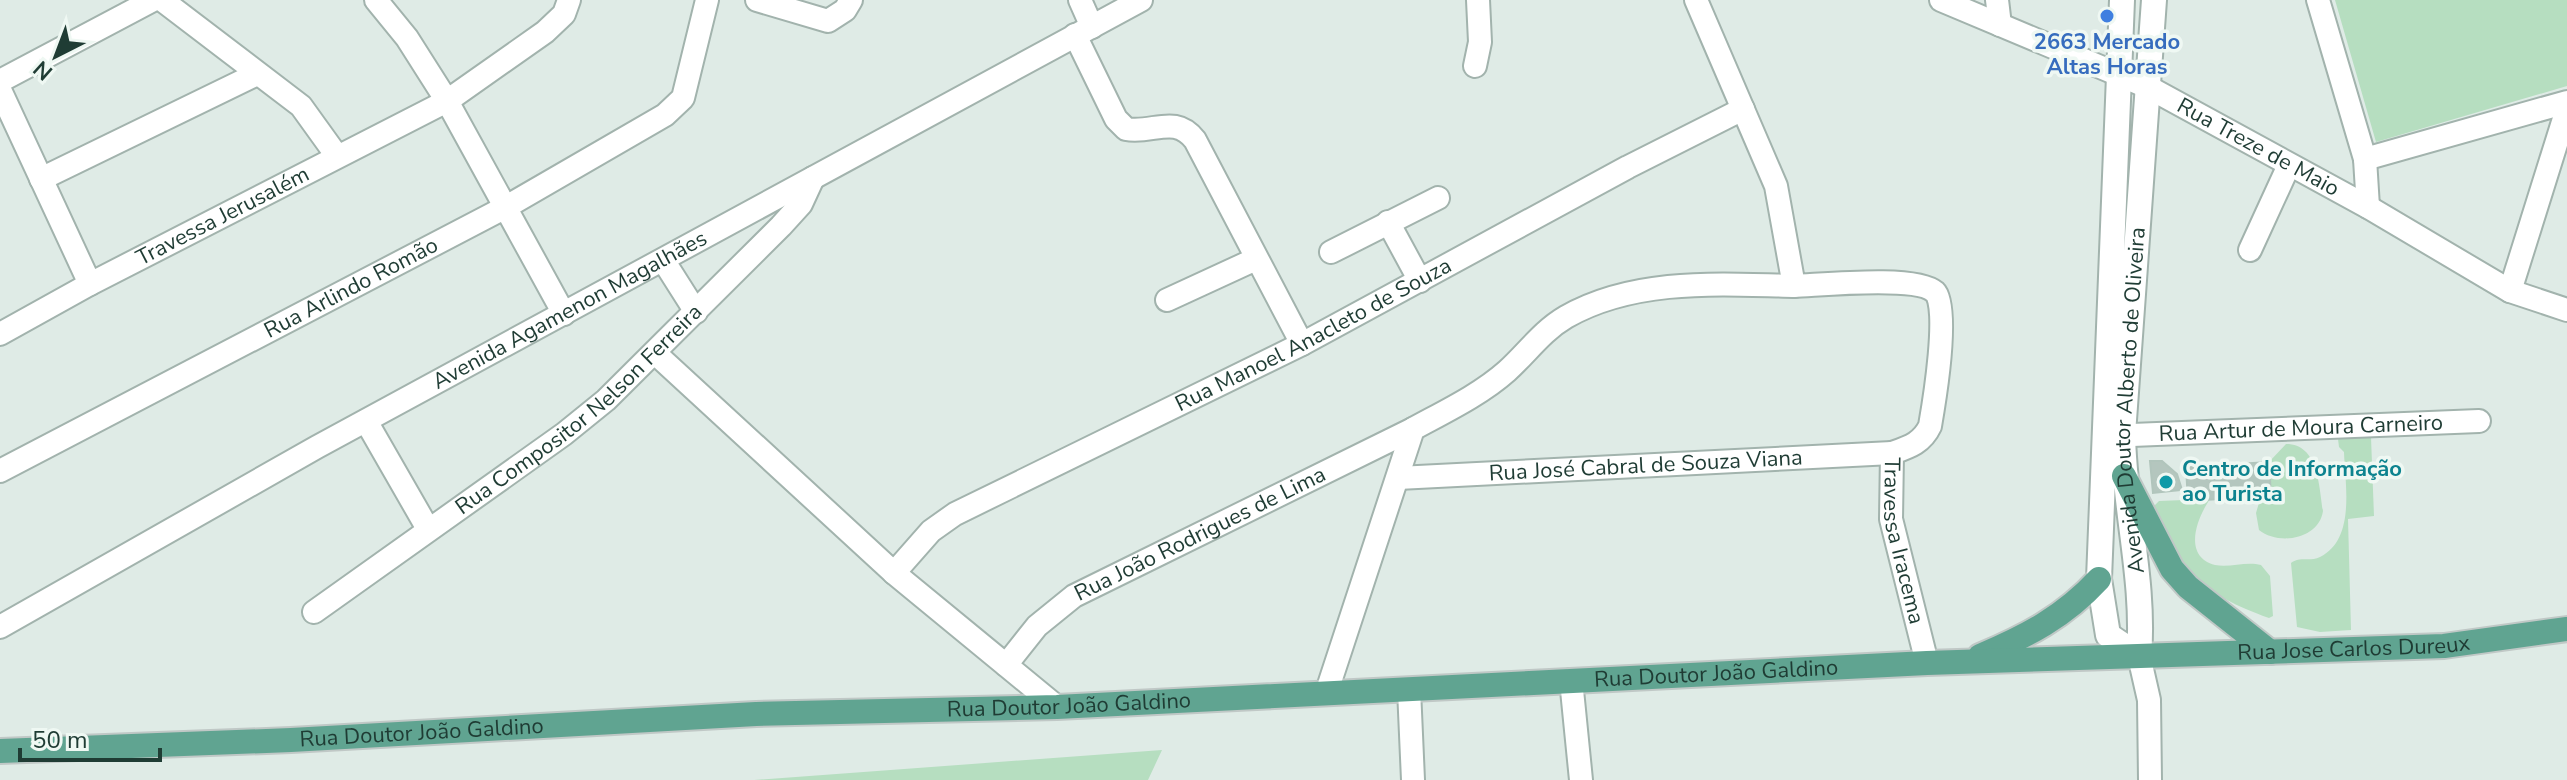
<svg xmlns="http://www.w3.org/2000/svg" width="2567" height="780" font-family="'Nunito Sans',sans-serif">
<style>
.green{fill:#b6dec0}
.building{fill:#b4c6be;stroke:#b1c5bc;stroke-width:2}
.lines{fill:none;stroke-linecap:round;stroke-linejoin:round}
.minor-casing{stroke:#a2b3ad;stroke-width:26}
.tertiary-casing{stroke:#a2b3ad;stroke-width:28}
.primary-casing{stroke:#c0c8c6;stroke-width:28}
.minor{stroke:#fff;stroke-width:22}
.tertiary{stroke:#fff;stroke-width:24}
.primary{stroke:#60a491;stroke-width:24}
.shop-dot{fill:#3f7fe0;stroke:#eff8f3;stroke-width:3}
.culture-dot{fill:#0f9aa8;stroke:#eff8f3;stroke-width:3}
.labels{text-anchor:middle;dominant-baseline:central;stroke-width:7;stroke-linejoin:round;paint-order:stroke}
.shop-label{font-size:22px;font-weight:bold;fill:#366cbe;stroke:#eff8f3}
.street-label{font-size:22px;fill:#1f3c34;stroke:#eff8f3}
.culture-label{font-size:22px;font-weight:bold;fill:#0d838f;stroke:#eff8f3;text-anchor:start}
</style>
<rect width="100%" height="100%" fill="#dfebe6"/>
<path class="green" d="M 2335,0 L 2567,0 L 2567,86 L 2376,142 Z
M 2371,437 L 2374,516 L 2348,519 L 2351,630 L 2320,632 L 2297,627 L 2291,563 C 2300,556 2310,562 2320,557 C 2356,539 2345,484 2344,452 L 2339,447 L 2338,439 Z
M 2286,444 C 2319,444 2319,487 2323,511 C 2319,539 2279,546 2259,530 L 2256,513 L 2261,496 L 2271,495 L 2269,462 Z
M 2210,499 C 2197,518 2182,556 2215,565 C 2230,568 2246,561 2261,565 L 2270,576 L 2273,616 L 2269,618 C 2200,593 2185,573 2150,510 L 2159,501 Z
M 1162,750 L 1148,780 L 754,780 Z"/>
<path class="building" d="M 2150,461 L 2162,461 L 2177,474 L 2182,490 L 2153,493 Z
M 2269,462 L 2271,496 L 2188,501 L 2186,467 Z"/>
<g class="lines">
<g class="minor-casing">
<g id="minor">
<path d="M 162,0 L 301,106 L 337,156"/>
<path d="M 376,0 L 407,38 L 447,101 L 564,314"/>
<path d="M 757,0 L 828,21 L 845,10 L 851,0"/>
<path d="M 1080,0 L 1092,27"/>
<path id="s1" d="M 1696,0 L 1776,186 L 1794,286 C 1822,285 1916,275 1935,292 C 1950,306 1934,403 1930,426 C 1922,443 1909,447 1892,453 L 1891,519 L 1927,663"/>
<path id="s2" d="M 1941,0 L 2148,87 L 2368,207 L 2510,291 L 2567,310"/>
<path d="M 1997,0 L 2000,25"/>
<path d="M 2318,0 L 2365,159 L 2368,207"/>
<path d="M 1075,35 L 1116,119 L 1126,129 C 1153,134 1175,114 1195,140 L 1302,344"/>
<path d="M 1475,66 L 1480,42 L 1478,0"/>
<path d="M 0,81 L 153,0"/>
<path d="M 0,90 L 90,284"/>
<path d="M 2365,159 L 2567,102"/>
<path d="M 41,179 L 257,74"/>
<path d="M 1388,222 L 1420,281"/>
<path d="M 2250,250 L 2289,165"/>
<path d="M 1331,252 L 1438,198"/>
<path d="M 663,260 L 696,312"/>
<path d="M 2510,291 L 2567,109"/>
<path d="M 1167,300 L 1256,259"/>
<path id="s3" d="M 0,334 L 90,284 L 447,101 L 545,32 L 564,14 L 569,0"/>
<path d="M 656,354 L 894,573 L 1057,707"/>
<path d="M 366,421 L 428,529"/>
<path id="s4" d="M 2107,436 L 2479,421"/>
<path id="s5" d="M 0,471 L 506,207 L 665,115 L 683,98 L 707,0"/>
<path id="s6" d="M 1398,478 L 1892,453"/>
<path id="s7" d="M 894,573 L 931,531 L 955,514 L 1302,344 L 1628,167 L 1743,109"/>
<path id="s8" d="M 314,612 L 564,434 L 606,400 L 781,226 L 801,204 L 813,178"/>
<path id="s9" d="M 0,627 L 317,447 L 1141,0"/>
<path d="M 2139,656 L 2149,700 L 2150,780"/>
<path id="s10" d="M 1006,665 L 1037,626 L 1074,596 L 1413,429"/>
<path d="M 1571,680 L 1581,780"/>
<path d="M 1409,689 L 1413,780"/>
<path d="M 1326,694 L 1413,429 C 1444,412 1480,395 1507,371 C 1527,353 1542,331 1566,317 C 1634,278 1719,284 1794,286"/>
</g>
</g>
<g class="tertiary-casing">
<g id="tertiary">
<path id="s11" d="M 2122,0 L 2099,579 L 2108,635 L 2139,656 C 2145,581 2124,509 2123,434 L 2154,0"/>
</g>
</g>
<g class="primary-casing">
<g id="primary">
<path d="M 2124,476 L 2172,569 L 2188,587 L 2270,652"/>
<path d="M 1980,656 C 2027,636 2064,617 2099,579"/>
<path id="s12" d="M 0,751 L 291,740 L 756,714 L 1057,707 L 1927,663 L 2444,646 L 2567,629"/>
</g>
</g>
<use href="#minor" class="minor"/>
<use href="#tertiary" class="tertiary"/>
<use href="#primary" class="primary"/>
</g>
<circle class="shop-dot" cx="2107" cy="16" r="8"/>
<circle class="culture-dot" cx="2166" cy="482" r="8"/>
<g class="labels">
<g class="shop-label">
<text x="2107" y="42">2663 Mercado<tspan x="2107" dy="25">Altas Horas</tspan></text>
</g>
<g class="street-label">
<text stroke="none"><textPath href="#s2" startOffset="350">Rua Treze de Maio</textPath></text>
<text stroke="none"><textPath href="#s3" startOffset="252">Travessa Jerusalém</textPath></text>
<text stroke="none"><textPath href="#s5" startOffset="396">Rua Arlindo Romão</textPath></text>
<text stroke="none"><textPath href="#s9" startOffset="652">Avenida Agamenon Magalhães</textPath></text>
<text stroke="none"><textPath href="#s7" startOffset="486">Rua Manoel Anacleto de Souza</textPath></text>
<text stroke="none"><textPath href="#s11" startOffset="930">Avenida Doutor Alberto de Oliveira</textPath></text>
<text stroke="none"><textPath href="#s8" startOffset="334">Rua Compositor Nelson Ferreira</textPath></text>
<text stroke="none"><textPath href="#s4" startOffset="194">Rua Artur de Moura Carneiro</textPath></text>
<text stroke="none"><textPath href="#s6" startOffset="248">Rua José Cabral de Souza Viana</textPath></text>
<text stroke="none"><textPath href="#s10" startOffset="238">Rua João Rodrigues de Lima</textPath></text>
<text stroke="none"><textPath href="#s1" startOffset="720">Travessa Iracema</textPath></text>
<text stroke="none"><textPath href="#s12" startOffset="2356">Rua Jose Carlos Dureux</textPath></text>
<text stroke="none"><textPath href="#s12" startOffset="1718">Rua Doutor João Galdino</textPath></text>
<text stroke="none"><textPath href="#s12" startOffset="1070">Rua Doutor João Galdino</textPath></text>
<text stroke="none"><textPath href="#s12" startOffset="422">Rua Doutor João Galdino</textPath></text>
</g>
<g class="culture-label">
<text x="2182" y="469">Centro de Informação<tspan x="2182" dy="25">ao Turista</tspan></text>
</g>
</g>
<g transform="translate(56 56) rotate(222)" stroke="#eff8f3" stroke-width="6" paint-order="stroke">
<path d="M0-6L14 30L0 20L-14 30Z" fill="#1f3c34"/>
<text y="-12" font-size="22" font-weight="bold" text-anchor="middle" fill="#1f3c34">N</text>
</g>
<path d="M20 748v12h140v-12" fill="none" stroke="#1f3c34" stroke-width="4"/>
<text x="32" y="748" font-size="24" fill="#1f3c34" stroke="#eff8f3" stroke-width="6" paint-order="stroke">50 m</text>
</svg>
